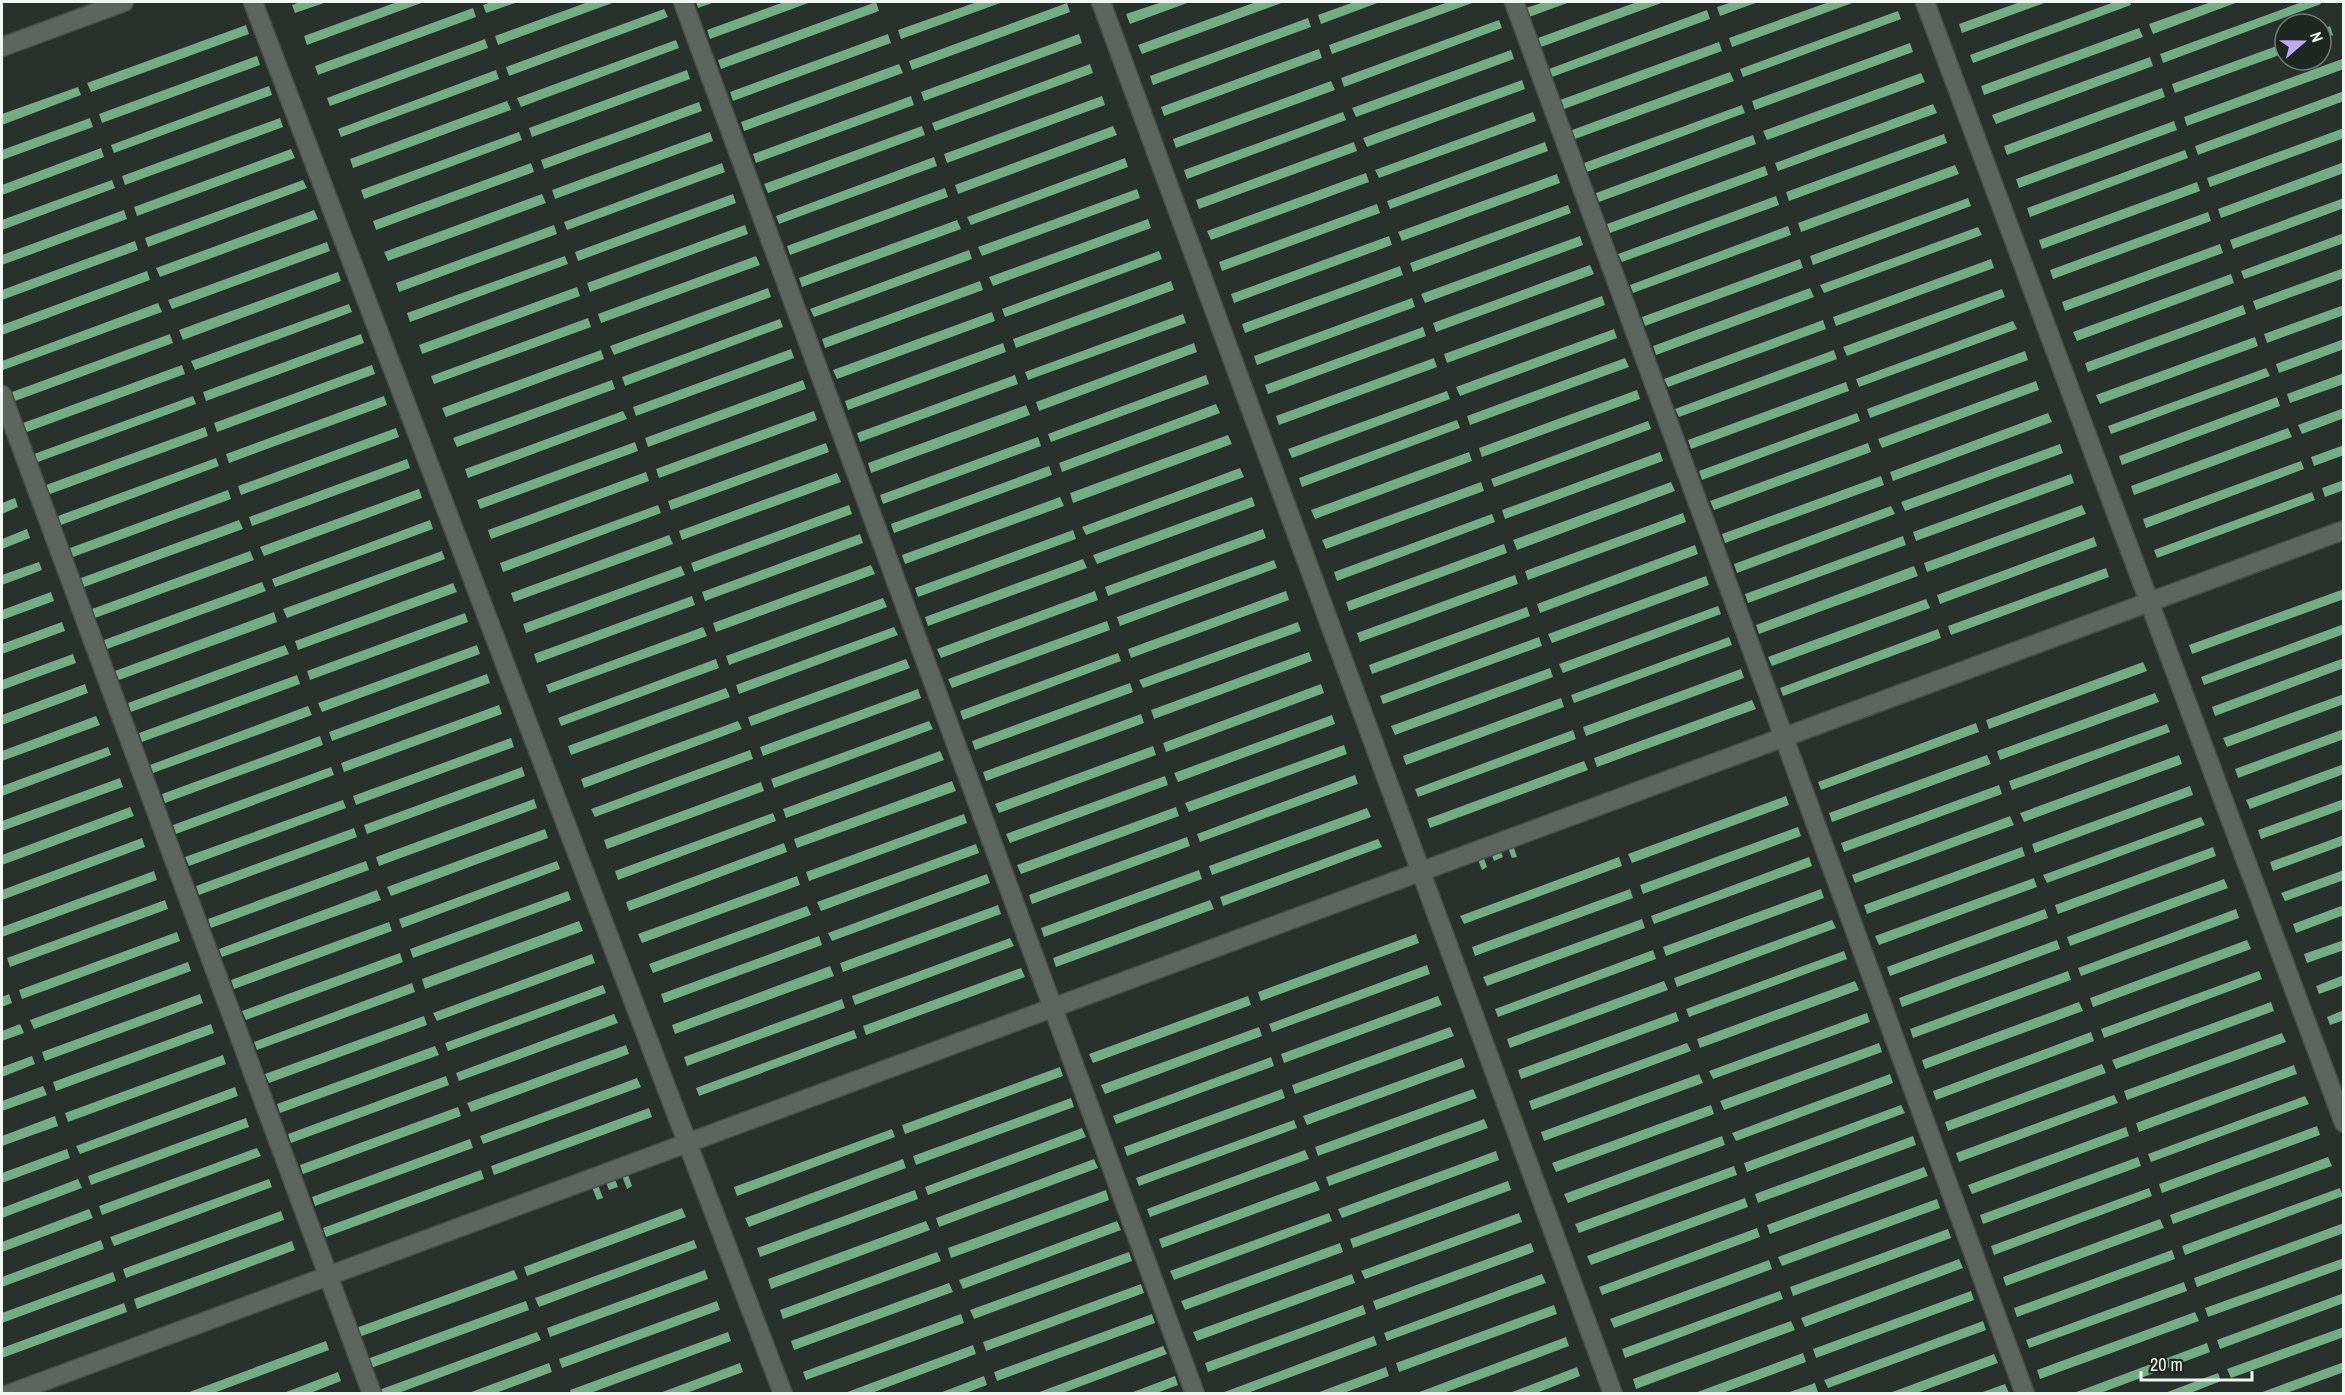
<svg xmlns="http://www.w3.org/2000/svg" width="2345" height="1395" font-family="'Archivo Narrow',sans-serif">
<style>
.building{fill:#73ac85}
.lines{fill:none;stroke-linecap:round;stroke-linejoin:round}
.lane-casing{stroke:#474e49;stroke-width:21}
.lane{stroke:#5c665f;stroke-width:18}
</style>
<rect width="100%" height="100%" fill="#28312b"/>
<path class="building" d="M 300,2 L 327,2 L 295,13 L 292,5 Z
M 397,2 L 424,2 L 307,45 L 304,36 Z
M 491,2 L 518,2 L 486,13 L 483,5 Z
M 588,2 L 615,2 L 498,45 L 495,36 Z
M 696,2 L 715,2 L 698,8 Z
M 784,2 L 811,2 L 710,39 L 707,30 Z
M 876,2 L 879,11 L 721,69 L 718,60 Z
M 977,2 L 1003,2 L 901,39 L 898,30 Z
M 1162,2 L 1190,2 L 1130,24 L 1126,14 Z
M 1256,2 L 1284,2 L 1142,54 L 1138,45 Z
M 1354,2 L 1380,2 L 1321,24 L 1318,15 Z
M 1448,2 L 1475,2 L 1332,54 L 1329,45 Z
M 1544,2 L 1570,2 L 1529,17 L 1526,8 Z
M 1637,2 L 1664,2 L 1541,47 L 1538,38 Z
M 1732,2 L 1758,2 L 1720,16 L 1717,7 Z
M 1829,2 L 1855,2 L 1732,47 L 1729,38 Z
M 2020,2 L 2047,2 L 1962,33 L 1959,24 Z
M 2114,2 L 2130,2 L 2131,5 L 1973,63 L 1970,55 Z
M 2211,2 L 2238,2 L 2153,34 L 2149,24 Z
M 2302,2 L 2320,2 L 2321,4 L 2163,63 L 2160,54 Z
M 1067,3 L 1070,12 L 912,70 L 909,61 Z
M 473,8 L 476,17 L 318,75 L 315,66 Z
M 664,9 L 668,17 L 509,76 L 506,67 Z
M 1707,10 L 1710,19 L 1552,77 L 1549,69 Z
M 1898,11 L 1901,19 L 1743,77 L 1740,69 Z
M 1308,18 L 1311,27 L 1153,85 L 1150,76 Z
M 1499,20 L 1502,28 L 1344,87 L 1341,78 Z
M 246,25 L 249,34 L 91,92 L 87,83 Z
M 2330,26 L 2333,35 L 2321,40 L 2321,30 Z
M 2139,28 L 2143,37 L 1984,95 L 1981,86 Z
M 888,34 L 891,43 L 733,101 L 730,92 Z
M 1079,34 L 1082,43 L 924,101 L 921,92 Z
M 485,39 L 488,48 L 330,106 L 327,98 Z
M 676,40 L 679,48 L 521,107 L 517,98 Z
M 1719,42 L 1722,51 L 1564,109 L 1560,100 Z
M 1910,43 L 1913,52 L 1755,110 L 1752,101 Z
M 2285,43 L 2285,53 L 2175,93 L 2172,84 Z
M 1319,49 L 1322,58 L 1164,116 L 1161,107 Z
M 1511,50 L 1514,59 L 1356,117 L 1352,108 Z
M 257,56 L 260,65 L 102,123 L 99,114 Z
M 2150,57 L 2153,66 L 1996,124 L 1992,115 Z
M 2342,59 L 2344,69 L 2187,126 L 2184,117 Z
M 899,64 L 903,73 L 744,131 L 741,122 Z
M 1090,64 L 1093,73 L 935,131 L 932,123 Z
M 496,70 L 499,79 L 341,137 L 338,129 Z
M 687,70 L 690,79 L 532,137 L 529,128 Z
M 1730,72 L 1734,81 L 1575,139 L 1572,130 Z
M 1921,73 L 1925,82 L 1767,140 L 1763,131 Z
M 1522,80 L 1525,89 L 1367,147 L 1363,138 Z
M 1331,81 L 1335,90 L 1176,148 L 1173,139 Z
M 269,86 L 272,95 L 114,153 L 111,145 Z
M 78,87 L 81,95 L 2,125 L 2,114 Z
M 2162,88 L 2165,97 L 2007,155 L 2004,146 Z
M 2344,91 L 2344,101 L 2198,155 L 2195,146 Z
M 911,96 L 914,105 L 756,163 L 753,154 Z
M 1102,96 L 1105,105 L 947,163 L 944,154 Z
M 507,101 L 511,110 L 353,168 L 350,159 Z
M 699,102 L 702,111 L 544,169 L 541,160 Z
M 1933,104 L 1937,113 L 1778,171 L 1775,163 Z
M 1742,105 L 1745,113 L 1587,172 L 1584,163 Z
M 1343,112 L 1346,120 L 1187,179 L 1184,170 Z
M 1533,112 L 1536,121 L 1379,178 L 1375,170 Z
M 90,118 L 93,127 L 2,160 L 2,150 Z
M 280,118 L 283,127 L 125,185 L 122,176 Z
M 2174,121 L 2177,130 L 2019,188 L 2016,179 Z
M 922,126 L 925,135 L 768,193 L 764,184 Z
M 1113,126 L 1117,135 L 958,194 L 955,185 Z
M 2344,128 L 2344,138 L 2210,187 L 2207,178 Z
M 519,132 L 522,140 L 364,199 L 361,190 Z
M 710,132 L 713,141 L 555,199 L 552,190 Z
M 1944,134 L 1947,143 L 1789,201 L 1786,192 Z
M 1753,135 L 1756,144 L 1599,202 L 1596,193 Z
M 1354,142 L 1357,151 L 1199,209 L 1196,200 Z
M 1545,142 L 1548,151 L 1390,209 L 1387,201 Z
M 101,148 L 104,157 L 2,195 L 2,185 Z
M 291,149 L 295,158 L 137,216 L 134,207 Z
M 2185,150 L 2188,158 L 2030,217 L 2027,208 Z
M 934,157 L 937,166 L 779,224 L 776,216 Z
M 1125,158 L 1128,167 L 971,225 L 967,217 Z
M 2344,162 L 2344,173 L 2221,218 L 2218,209 Z
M 531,163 L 534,172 L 376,230 L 373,221 Z
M 722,163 L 725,172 L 567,230 L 564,222 Z
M 1955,165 L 1959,174 L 1801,232 L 1798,223 Z
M 1765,166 L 1768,175 L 1610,233 L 1607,224 Z
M 1366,173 L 1369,182 L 1211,240 L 1207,231 Z
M 1557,174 L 1560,183 L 1402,241 L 1398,232 Z
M 112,180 L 115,188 L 2,230 L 2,220 Z
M 303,180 L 307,188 L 148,247 L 145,238 Z
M 2197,182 L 2200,191 L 2042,249 L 2039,240 Z
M 945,188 L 948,197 L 790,255 L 787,246 Z
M 1137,189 L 1140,198 L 982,256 L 978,247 Z
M 542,194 L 546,203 L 388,261 L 384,252 Z
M 733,194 L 736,203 L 578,261 L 575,252 Z
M 1776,196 L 1779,205 L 1622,262 L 1618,254 Z
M 1968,198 L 1971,206 L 1813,265 L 1810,256 Z
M 2344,198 L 2344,208 L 2233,249 L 2230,240 Z
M 1377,204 L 1380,213 L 1222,271 L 1219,262 Z
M 1568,205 L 1571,213 L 1413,272 L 1410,263 Z
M 124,210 L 127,219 L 2,265 L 2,255 Z
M 314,210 L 318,219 L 160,277 L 156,268 Z
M 2208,212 L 2211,221 L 2053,279 L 2050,270 Z
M 1148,219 L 1151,228 L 993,286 L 989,277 Z
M 957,220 L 961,229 L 802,287 L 799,278 Z
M 554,225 L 557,234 L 399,292 L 396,283 Z
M 745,225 L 748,234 L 590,292 L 587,283 Z
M 1788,226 L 1791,235 L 1633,293 L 1630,285 Z
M 1978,227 L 1982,235 L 1824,293 L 1820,285 Z
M 2344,233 L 2344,243 L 2244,279 L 2241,271 Z
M 1389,236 L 1392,245 L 1234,303 L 1231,294 Z
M 1580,236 L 1583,245 L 1425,303 L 1421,294 Z
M 135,241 L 138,250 L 2,300 L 2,290 Z
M 327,242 L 330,251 L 172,309 L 168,300 Z
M 2220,244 L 2223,253 L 2065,311 L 2062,302 Z
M 969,250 L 972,259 L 814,317 L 810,309 Z
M 1159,251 L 1162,259 L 1005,317 L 1002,309 Z
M 565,256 L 568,264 L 410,322 L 407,313 Z
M 756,256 L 760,265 L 601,323 L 598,314 Z
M 1800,259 L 1803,268 L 1645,326 L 1642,317 Z
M 1991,259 L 1994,268 L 1836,326 L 1833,317 Z
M 1590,265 L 1594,274 L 1436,332 L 1433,323 Z
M 1400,266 L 1403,275 L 1245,333 L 1242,324 Z
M 2344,268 L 2344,278 L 2256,310 L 2253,301 Z
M 147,271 L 150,280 L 2,335 L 2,325 Z
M 338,272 L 341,281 L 183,340 L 179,330 Z
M 2231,274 L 2234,283 L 2077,341 L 2073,332 Z
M 980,281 L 983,290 L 825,348 L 822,339 Z
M 1171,281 L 1174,290 L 1016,348 L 1013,339 Z
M 577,287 L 580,296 L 422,354 L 419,345 Z
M 768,288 L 771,297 L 614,355 L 610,346 Z
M 1810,288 L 1814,297 L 1656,355 L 1653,346 Z
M 2002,289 L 2005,297 L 1847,356 L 1843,347 Z
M 1602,296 L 1605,305 L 1447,363 L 1444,354 Z
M 1412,298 L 1415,307 L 1257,365 L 1254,356 Z
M 158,303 L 162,312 L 3,370 L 2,361 Z
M 349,304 L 352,312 L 195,370 L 191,361 Z
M 2243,305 L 2246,314 L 2088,372 L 2085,363 Z
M 2344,305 L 2344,315 L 2267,343 L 2264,334 Z
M 992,312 L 995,321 L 837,379 L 833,370 Z
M 1183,314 L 1186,323 L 1028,380 L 1025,372 Z
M 588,318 L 591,327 L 434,384 L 431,376 Z
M 780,319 L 783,327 L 625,386 L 622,377 Z
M 1823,320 L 1826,329 L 1668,387 L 1664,379 Z
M 2013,321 L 2017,329 L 1859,387 L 1856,379 Z
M 1423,327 L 1426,336 L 1268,394 L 1265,385 Z
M 1614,329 L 1617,338 L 1460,396 L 1456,387 Z
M 170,334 L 173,343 L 15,401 L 12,392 Z
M 361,334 L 364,343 L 206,401 L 203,392 Z
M 2255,337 L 2258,346 L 2100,404 L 2096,395 Z
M 2344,339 L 2344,349 L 2279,373 L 2276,364 Z
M 1003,343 L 1006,352 L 848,410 L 845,401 Z
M 1194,343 L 1197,352 L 1039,411 L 1036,402 Z
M 791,349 L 794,358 L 636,416 L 633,407 Z
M 601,350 L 604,359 L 446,417 L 442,408 Z
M 1834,350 L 1837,359 L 1679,417 L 1675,409 Z
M 2025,351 L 2028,360 L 1870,418 L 1867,409 Z
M 1434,358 L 1437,367 L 1279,425 L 1276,416 Z
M 1625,358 L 1629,367 L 1470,425 L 1467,416 Z
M 182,365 L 185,374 L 27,432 L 23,423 Z
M 372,365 L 375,374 L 217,432 L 214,423 Z
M 2266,368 L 2270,376 L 2111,434 L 2108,426 Z
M 2344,373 L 2344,384 L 2290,403 L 2287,394 Z
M 1015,375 L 1018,384 L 860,442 L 857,433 Z
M 1206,375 L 1209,384 L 1051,442 L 1048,434 Z
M 612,380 L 615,389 L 457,447 L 453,438 Z
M 803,380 L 806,389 L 648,447 L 645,438 Z
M 2036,381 L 2039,390 L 1882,448 L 1878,439 Z
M 1846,382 L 1849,391 L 1691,449 L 1688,440 Z
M 1637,390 L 1640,399 L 1482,457 L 1479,448 Z
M 1447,391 L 1450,399 L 1292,458 L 1288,449 Z
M 193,396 L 196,404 L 38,462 L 34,454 Z
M 384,396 L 387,405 L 229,463 L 226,454 Z
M 2277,397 L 2280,406 L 2122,465 L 2119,456 Z
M 1216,404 L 1220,413 L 1062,472 L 1059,463 Z
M 1026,405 L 1030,415 L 871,473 L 868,463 Z
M 2344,408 L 2344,418 L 2302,434 L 2298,425 Z
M 623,411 L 627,419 L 468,478 L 465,469 Z
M 814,411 L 817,420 L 659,478 L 656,469 Z
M 1857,413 L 1860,421 L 1702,480 L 1699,471 Z
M 2048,413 L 2052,422 L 1893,481 L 1890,472 Z
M 1457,420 L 1460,428 L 1302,487 L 1299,478 Z
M 1648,421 L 1651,429 L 1494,487 L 1491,479 Z
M 205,427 L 208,436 L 50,494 L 46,485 Z
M 396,428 L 399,437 L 241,495 L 238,486 Z
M 2288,428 L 2292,437 L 2134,495 L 2131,486 Z
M 1228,435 L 1232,444 L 1073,503 L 1070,493 Z
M 1038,437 L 1041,446 L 883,504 L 880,495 Z
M 635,442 L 638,451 L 480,509 L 477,500 Z
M 826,443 L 829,452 L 671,510 L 668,501 Z
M 1868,443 L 1871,452 L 1714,510 L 1710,501 Z
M 2060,444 L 2063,453 L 1905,511 L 1901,502 Z
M 2344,445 L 2344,455 L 2314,466 L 2311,457 Z
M 1469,452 L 1472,461 L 1315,519 L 1311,510 Z
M 1660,452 L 1663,461 L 1505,519 L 1502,510 Z
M 216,458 L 219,466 L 61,525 L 58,516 Z
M 407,459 L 410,468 L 252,526 L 249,517 Z
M 2301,461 L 2304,469 L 2146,528 L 2143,519 Z
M 1049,466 L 1052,475 L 894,533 L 891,524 Z
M 1240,468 L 1244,477 L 1086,535 L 1082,527 Z
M 646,472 L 649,481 L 491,539 L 488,530 Z
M 837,473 L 841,482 L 682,540 L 679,531 Z
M 2071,474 L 2074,483 L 1916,541 L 1913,532 Z
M 1881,476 L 1884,485 L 1725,543 L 1722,534 Z
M 2344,480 L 2344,490 L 2325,497 L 2322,488 Z
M 1481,482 L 1484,491 L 1326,549 L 1322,540 Z
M 1671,482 L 1675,491 L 1517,550 L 1513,540 Z
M 419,489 L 422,498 L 264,556 L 260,547 Z
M 228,490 L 231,499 L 73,557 L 70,548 Z
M 2312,492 L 2315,500 L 2157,558 L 2154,550 Z
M 1060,497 L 1064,506 L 905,564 L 902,555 Z
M 1252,497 L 1255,506 L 1097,564 L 1093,555 Z
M 15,498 L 18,507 L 2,514 L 2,503 Z
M 658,505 L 661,513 L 503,572 L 500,563 Z
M 849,505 L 852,514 L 694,572 L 691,563 Z
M 2082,505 L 2086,514 L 1927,572 L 1924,563 Z
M 1891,506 L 1895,514 L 1737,573 L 1734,564 Z
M 1683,513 L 1686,522 L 1528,580 L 1525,571 Z
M 1492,514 L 1495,522 L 1337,581 L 1334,572 Z
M 239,520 L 243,529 L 84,587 L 81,578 Z
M 430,520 L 433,529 L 275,587 L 272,579 Z
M 27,529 L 30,538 L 2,549 L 2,539 Z
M 1263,529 L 1266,538 L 1108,596 L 1105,587 Z
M 1073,530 L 1076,539 L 918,597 L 915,588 Z
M 860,534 L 863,543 L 705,601 L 702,592 Z
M 669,535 L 673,544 L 514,602 L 511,593 Z
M 1903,536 L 1906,545 L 1748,603 L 1745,594 Z
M 2094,537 L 2097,546 L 1940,604 L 1937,595 Z
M 1504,544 L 1507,553 L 1349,611 L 1346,602 Z
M 1695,545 L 1698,554 L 1540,613 L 1537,604 Z
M 250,551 L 254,560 L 95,618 L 92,609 Z
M 442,551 L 445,559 L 287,618 L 283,609 Z
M 1083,559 L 1087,568 L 928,626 L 925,617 Z
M 1274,560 L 1277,568 L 1120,626 L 1117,617 Z
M 39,562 L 42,570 L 2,585 L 2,575 Z
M 871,565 L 875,574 L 716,632 L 713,623 Z
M 681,566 L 685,575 L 526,633 L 523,624 Z
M 1914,566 L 1918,576 L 1759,634 L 1756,625 Z
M 2106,568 L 2109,577 L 1951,635 L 1948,626 Z
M 1515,575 L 1518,584 L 1360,642 L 1357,633 Z
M 1706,576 L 1709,585 L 1552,643 L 1548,634 Z
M 262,582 L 266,591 L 107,649 L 104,640 Z
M 453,583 L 457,592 L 298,650 L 295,641 Z
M 2344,589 L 2344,599 L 2192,654 L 2189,645 Z
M 1095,591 L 1098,600 L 941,658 L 937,649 Z
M 1286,591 L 1289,600 L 1131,658 L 1128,649 Z
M 51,592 L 54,601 L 2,620 L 2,610 Z
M 692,596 L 695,605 L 537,663 L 534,654 Z
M 883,598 L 887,607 L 729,665 L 726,656 Z
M 1926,599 L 1930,608 L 1772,666 L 1768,657 Z
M 1718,606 L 1721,614 L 1563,673 L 1559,664 Z
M 1527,607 L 1530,616 L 1372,674 L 1369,665 Z
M 274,612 L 277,622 L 119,680 L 115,671 Z
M 465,613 L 468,622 L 310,680 L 307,671 Z
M 1107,621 L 1110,630 L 952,688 L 948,679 Z
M 62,622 L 65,631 L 2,654 L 2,644 Z
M 1298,622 L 1301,631 L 1143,688 L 1139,680 Z
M 2344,624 L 2344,634 L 2204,685 L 2201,677 Z
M 703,627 L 707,636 L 549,693 L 546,685 Z
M 894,627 L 898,635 L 739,694 L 736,685 Z
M 1938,629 L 1941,638 L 1783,696 L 1780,688 Z
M 1539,637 L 1542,646 L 1383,704 L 1380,696 Z
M 1729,637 L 1732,645 L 1574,703 L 1571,695 Z
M 285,645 L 289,654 L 131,712 L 128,703 Z
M 477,645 L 480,654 L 322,712 L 318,703 Z
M 1309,652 L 1312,661 L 1154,719 L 1151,710 Z
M 1118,653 L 1121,661 L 963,720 L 960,711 Z
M 73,654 L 76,663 L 2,690 L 2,680 Z
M 2344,658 L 2344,668 L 2215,716 L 2212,707 Z
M 716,659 L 719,668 L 561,726 L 558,718 Z
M 906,659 L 910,668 L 751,726 L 748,717 Z
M 2143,662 L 2147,671 L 1989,729 L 1986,720 Z
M 1550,668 L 1553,677 L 1395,735 L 1391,726 Z
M 1741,669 L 1744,678 L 1586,736 L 1583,727 Z
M 487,674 L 490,683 L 332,741 L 329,732 Z
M 297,675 L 300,684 L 142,742 L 139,733 Z
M 1130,683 L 1133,692 L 975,750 L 972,741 Z
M 85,684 L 88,693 L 2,725 L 2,715 Z
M 1321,684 L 1324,693 L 1166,752 L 1163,743 Z
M 726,688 L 730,697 L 571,755 L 568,746 Z
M 918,689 L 921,698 L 763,756 L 760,747 Z
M 2155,693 L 2159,702 L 2000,760 L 1997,751 Z
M 2344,694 L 2344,704 L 2227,747 L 2223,738 Z
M 1561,698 L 1564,707 L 1406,765 L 1403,756 Z
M 1752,700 L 1756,709 L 1597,767 L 1594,758 Z
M 499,705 L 502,714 L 344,772 L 341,763 Z
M 308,706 L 312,715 L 153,773 L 150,765 Z
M 1141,714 L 1144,723 L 986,781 L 983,772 Z
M 1332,715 L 1335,724 L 1178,782 L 1174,773 Z
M 96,716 L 100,725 L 2,761 L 2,751 Z
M 738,721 L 742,729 L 584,788 L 581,779 Z
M 929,721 L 933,729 L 774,788 L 771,779 Z
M 1976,723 L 1979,732 L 1821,790 L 1818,782 Z
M 2167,724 L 2170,732 L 2012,790 L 2009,781 Z
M 2344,729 L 2344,739 L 2238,778 L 2235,769 Z
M 1573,730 L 1576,739 L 1418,797 L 1415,789 Z
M 320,736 L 323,745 L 165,803 L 162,794 Z
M 511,738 L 514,747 L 356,805 L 353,796 Z
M 1344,745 L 1347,754 L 1189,812 L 1185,803 Z
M 1153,746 L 1156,755 L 999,813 L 995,804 Z
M 108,747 L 111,755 L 2,796 L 2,786 Z
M 750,750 L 753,759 L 595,817 L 591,809 Z
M 940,751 L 944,760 L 786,818 L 783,809 Z
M 1987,755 L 1991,764 L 1832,822 L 1829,813 Z
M 2179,755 L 2182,764 L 2024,822 L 2020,813 Z
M 1584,761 L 1588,770 L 1430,828 L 1427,819 Z
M 2344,764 L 2344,774 L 2250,809 L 2246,800 Z
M 331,767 L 334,775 L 176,834 L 173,825 Z
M 522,767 L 525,776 L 367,834 L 364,825 Z
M 1355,775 L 1358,784 L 1200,842 L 1197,834 Z
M 1165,776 L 1168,785 L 1010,843 L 1006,834 Z
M 120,778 L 123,787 L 2,831 L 2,821 Z
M 952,781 L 956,791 L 797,848 L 794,839 Z
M 761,782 L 764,791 L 607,849 L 604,840 Z
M 1999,785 L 2002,794 L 1844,852 L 1841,843 Z
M 2190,786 L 2193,795 L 2035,853 L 2032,844 Z
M 1786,796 L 1789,805 L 1632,863 L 1628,854 Z
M 534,799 L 537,808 L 379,866 L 376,857 Z
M 2344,799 L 2344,809 L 2261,839 L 2258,830 Z
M 343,800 L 346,808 L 189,866 L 185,857 Z
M 130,807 L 134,816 L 2,865 L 2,855 Z
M 1176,807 L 1179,816 L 1021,874 L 1017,865 Z
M 1367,808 L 1371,817 L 1212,875 L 1209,866 Z
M 773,813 L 776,821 L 618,880 L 615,871 Z
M 964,814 L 967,823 L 809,881 L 806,872 Z
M 2010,816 L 2014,825 L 1855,883 L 1852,875 Z
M 2201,817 L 2205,825 L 2047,883 L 2043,875 Z
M 1798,827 L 1801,836 L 1643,894 L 1640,885 Z
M 354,828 L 357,837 L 199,895 L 196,886 Z
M 545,829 L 548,838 L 391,896 L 387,887 Z
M 2344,835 L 2344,845 L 2273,871 L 2270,862 Z
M 1510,836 L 1517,857 L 1512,858 L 1504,838 Z
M 1187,837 L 1190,846 L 1032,904 L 1029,895 Z
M 142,838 L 145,847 L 2,900 L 2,890 Z
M 1378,839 L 1382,847 L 1223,906 L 1220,897 Z
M 784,843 L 787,852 L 629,911 L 626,902 Z
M 976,844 L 979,853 L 821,911 L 817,902 Z
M 1480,847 L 1487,867 L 1482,870 L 1474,849 Z
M 1499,847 L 1503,857 L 1494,861 L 1490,850 Z
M 2022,847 L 2025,856 L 1867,914 L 1864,905 Z
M 2213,847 L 2216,856 L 2058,914 L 2055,905 Z
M 1619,857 L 1622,866 L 1464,924 L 1460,916 Z
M 1809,857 L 1812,866 L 1654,924 L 1651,916 Z
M 366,861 L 369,870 L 211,928 L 208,919 Z
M 557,861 L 560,869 L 402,928 L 399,919 Z
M 1199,870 L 1202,879 L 1044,937 L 1041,928 Z
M 2344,870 L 2344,880 L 2285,901 L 2281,893 Z
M 154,871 L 157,880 L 2,937 L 2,927 Z
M 987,874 L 990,883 L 832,941 L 828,933 Z
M 797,876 L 800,885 L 642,943 L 638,934 Z
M 2034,878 L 2037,887 L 1879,945 L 1875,936 Z
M 2224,879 L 2228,888 L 2070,946 L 2067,937 Z
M 1630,889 L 1633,898 L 1475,956 L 1472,947 Z
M 1821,889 L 1824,898 L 1666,956 L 1663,947 Z
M 377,890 L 381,900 L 222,957 L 219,949 Z
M 568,891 L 571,900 L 413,958 L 410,949 Z
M 165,900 L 168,909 L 10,967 L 7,958 Z
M 1210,900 L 1214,909 L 1056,967 L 1053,958 Z
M 998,905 L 1001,914 L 843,972 L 840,963 Z
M 2344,905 L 2344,915 L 2296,933 L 2293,924 Z
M 807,906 L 811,915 L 653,973 L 649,964 Z
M 2045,909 L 2048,918 L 1890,976 L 1887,967 Z
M 2236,909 L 2239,918 L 2081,976 L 2078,968 Z
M 1642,919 L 1645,928 L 1487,986 L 1483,977 Z
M 1832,920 L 1836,928 L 1677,987 L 1674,978 Z
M 579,921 L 583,931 L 425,989 L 422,979 Z
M 389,922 L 392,931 L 234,989 L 231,980 Z
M 177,932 L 180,941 L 22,999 L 19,990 Z
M 1416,934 L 1419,943 L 1261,1001 L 1258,992 Z
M 819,936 L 822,945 L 664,1003 L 661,994 Z
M 1010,938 L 1014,946 L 855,1005 L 852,996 Z
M 2057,940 L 2060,949 L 1902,1007 L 1899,998 Z
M 2247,940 L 2251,949 L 2093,1007 L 2090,998 Z
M 2344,940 L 2344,950 L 2307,963 L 2304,954 Z
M 1653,950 L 1656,959 L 1498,1017 L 1495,1009 Z
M 1844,951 L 1847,959 L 1689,1017 L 1686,1009 Z
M 400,953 L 403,962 L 246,1020 L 242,1011 Z
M 592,954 L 595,963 L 437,1021 L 433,1013 Z
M 188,962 L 191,971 L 34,1029 L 30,1020 Z
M 1427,965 L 1430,974 L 1272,1032 L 1269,1024 Z
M 830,966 L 834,976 L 675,1034 L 672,1025 Z
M 1021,968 L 1025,977 L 866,1035 L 863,1026 Z
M 2068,971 L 2071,980 L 1913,1038 L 1910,1029 Z
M 2259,971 L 2262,979 L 2104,1038 L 2101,1029 Z
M 2344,975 L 2344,985 L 2319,994 L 2316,986 Z
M 1664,981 L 1668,990 L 1510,1048 L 1507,1039 Z
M 1855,981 L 1859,990 L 1700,1048 L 1697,1039 Z
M 412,983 L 415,992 L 257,1050 L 254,1042 Z
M 603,985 L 606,993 L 448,1051 L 445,1043 Z
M 9,994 L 12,1003 L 2,1007 L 2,997 Z
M 200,994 L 203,1003 L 45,1061 L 42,1052 Z
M 1248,996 L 1251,1005 L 1093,1063 L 1089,1054 Z
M 1438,996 L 1442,1005 L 1284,1063 L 1281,1054 Z
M 842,999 L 845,1008 L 687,1066 L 684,1057 Z
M 2079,1002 L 2083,1011 L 1925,1069 L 1922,1060 Z
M 2271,1002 L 2274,1011 L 2116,1069 L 2112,1060 Z
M 2344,1010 L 2344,1020 L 2330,1025 L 2327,1017 Z
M 1676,1012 L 1679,1021 L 1521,1079 L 1518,1070 Z
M 1867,1013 L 1870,1022 L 1713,1079 L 1709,1071 Z
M 614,1014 L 618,1023 L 459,1081 L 456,1073 Z
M 424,1016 L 427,1025 L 269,1083 L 265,1074 Z
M 20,1024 L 24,1033 L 2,1041 L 2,1031 Z
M 211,1024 L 214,1033 L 56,1091 L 53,1082 Z
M 1259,1027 L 1262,1036 L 1105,1094 L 1101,1085 Z
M 1450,1027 L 1454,1036 L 1295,1094 L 1292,1085 Z
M 854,1030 L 857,1038 L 699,1096 L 696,1088 Z
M 2091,1032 L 2094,1041 L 1936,1100 L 1933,1091 Z
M 2282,1033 L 2286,1042 L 2127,1100 L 2124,1091 Z
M 1687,1043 L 1691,1051 L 1532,1110 L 1529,1101 Z
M 1879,1043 L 1882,1052 L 1724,1110 L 1720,1101 Z
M 626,1045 L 629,1054 L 471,1112 L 467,1103 Z
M 435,1046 L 439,1055 L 280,1113 L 277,1104 Z
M 223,1055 L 226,1064 L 68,1122 L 65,1113 Z
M 32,1056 L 35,1064 L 2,1077 L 2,1067 Z
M 1271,1057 L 1274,1066 L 1116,1124 L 1113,1116 Z
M 1462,1058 L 1465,1067 L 1307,1125 L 1303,1116 Z
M 2102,1064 L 2106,1073 L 1948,1131 L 1945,1122 Z
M 2294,1065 L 2297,1074 L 2139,1132 L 2136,1123 Z
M 1060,1067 L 1063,1076 L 905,1134 L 902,1125 Z
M 1699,1074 L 1703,1083 L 1544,1141 L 1541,1132 Z
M 1890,1074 L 1893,1083 L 1736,1141 L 1732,1133 Z
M 446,1076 L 449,1085 L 291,1143 L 288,1134 Z
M 637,1078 L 641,1087 L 483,1144 L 480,1136 Z
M 43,1086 L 47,1095 L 2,1111 L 2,1101 Z
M 235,1087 L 238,1096 L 80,1154 L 76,1146 Z
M 1282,1089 L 1285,1098 L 1127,1156 L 1124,1147 Z
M 1473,1089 L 1477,1098 L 1318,1156 L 1315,1147 Z
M 2114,1095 L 2118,1103 L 1959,1162 L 1956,1153 Z
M 2305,1096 L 2309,1104 L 2151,1162 L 2148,1154 Z
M 1071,1098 L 1074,1107 L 916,1165 L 913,1156 Z
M 1711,1105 L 1714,1114 L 1556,1172 L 1552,1163 Z
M 1901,1105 L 1905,1113 L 1747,1172 L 1744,1163 Z
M 458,1107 L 461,1116 L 303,1174 L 300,1165 Z
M 649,1108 L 652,1117 L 494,1175 L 491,1166 Z
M 55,1116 L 58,1126 L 2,1146 L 2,1136 Z
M 246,1118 L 249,1127 L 91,1185 L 88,1176 Z
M 1484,1119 L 1488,1128 L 1329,1186 L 1326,1177 Z
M 1294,1120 L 1297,1128 L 1139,1186 L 1136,1178 Z
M 2317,1126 L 2320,1135 L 2162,1193 L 2159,1184 Z
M 2126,1127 L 2129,1136 L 1972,1194 L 1968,1185 Z
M 1082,1128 L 1086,1137 L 928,1195 L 925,1187 Z
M 892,1129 L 895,1137 L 737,1196 L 734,1187 Z
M 1722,1136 L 1725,1145 L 1568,1203 L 1564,1194 Z
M 1913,1136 L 1916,1145 L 1758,1203 L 1755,1194 Z
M 470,1139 L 473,1148 L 315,1206 L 312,1197 Z
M 257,1148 L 261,1156 L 102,1215 L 99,1206 Z
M 67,1149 L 70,1158 L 2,1183 L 2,1173 Z
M 1305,1150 L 1309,1159 L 1150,1217 L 1147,1209 Z
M 1496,1151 L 1499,1160 L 1342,1218 L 1338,1209 Z
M 2138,1157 L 2141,1166 L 1983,1224 L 1980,1215 Z
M 2328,1157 L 2332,1166 L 2173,1224 L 2170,1215 Z
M 903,1159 L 906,1168 L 749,1227 L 745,1218 Z
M 1094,1159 L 1098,1168 L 939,1227 L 936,1218 Z
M 625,1166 L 632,1186 L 627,1189 L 619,1168 Z
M 1734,1166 L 1737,1175 L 1579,1233 L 1575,1224 Z
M 1924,1167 L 1928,1176 L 1770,1234 L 1767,1225 Z
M 481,1170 L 484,1179 L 326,1237 L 323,1228 Z
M 595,1177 L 603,1198 L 597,1200 L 589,1179 Z
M 614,1177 L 618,1187 L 609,1190 L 605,1180 Z
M 78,1179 L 82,1188 L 2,1218 L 2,1208 Z
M 269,1179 L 272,1187 L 114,1246 L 110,1237 Z
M 1316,1181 L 1320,1190 L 1162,1248 L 1159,1239 Z
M 1508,1181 L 1511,1190 L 1353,1248 L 1350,1239 Z
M 2149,1188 L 2152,1196 L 1994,1255 L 1991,1246 Z
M 2340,1188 L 2343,1196 L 2185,1255 L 2182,1246 Z
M 915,1190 L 918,1199 L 760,1257 L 757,1248 Z
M 1106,1190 L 1109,1200 L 951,1258 L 948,1248 Z
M 1745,1198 L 1748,1207 L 1591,1265 L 1587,1256 Z
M 1937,1199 L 1940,1208 L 1782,1266 L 1778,1257 Z
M 682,1208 L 686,1217 L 527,1276 L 524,1267 Z
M 89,1209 L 93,1218 L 2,1252 L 2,1242 Z
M 281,1211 L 284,1220 L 126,1278 L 123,1269 Z
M 1329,1213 L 1332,1221 L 1174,1280 L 1170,1271 Z
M 1519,1213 L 1522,1222 L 1365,1279 L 1361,1271 Z
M 2160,1219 L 2164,1228 L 2006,1286 L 2003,1277 Z
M 926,1221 L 930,1230 L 771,1289 L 768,1279 Z
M 1117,1221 L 1121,1230 L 963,1289 L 959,1280 Z
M 2344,1223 L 2344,1233 L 2197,1287 L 2194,1278 Z
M 1757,1228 L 1760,1237 L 1602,1295 L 1599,1287 Z
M 1948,1229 L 1951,1238 L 1793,1296 L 1790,1287 Z
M 101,1240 L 104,1249 L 2,1287 L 2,1277 Z
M 694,1240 L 697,1248 L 539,1307 L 535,1298 Z
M 292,1241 L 295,1250 L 137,1309 L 134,1299 Z
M 1340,1243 L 1343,1252 L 1185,1310 L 1181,1301 Z
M 1531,1243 L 1534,1252 L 1376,1310 L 1373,1301 Z
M 2172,1250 L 2175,1259 L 2017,1317 L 2014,1308 Z
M 937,1252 L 941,1261 L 783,1319 L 780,1310 Z
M 1129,1252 L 1132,1261 L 974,1319 L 970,1310 Z
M 2344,1258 L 2344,1268 L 2208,1317 L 2205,1308 Z
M 1959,1259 L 1963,1268 L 1805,1327 L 1801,1318 Z
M 1769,1260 L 1772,1269 L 1614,1328 L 1610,1319 Z
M 514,1270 L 518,1279 L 359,1337 L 356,1328 Z
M 705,1270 L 708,1279 L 550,1337 L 547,1328 Z
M 113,1272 L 116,1281 L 2,1323 L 2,1313 Z
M 1352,1274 L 1355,1283 L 1197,1341 L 1193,1332 Z
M 1542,1274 L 1546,1283 L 1387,1341 L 1384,1333 Z
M 2184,1282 L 2187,1291 L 2029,1348 L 2026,1340 Z
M 949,1283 L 953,1292 L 794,1350 L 791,1341 Z
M 1141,1284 L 1144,1293 L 986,1351 L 983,1342 Z
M 1780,1291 L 1783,1299 L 1625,1358 L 1622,1349 Z
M 1971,1291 L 1974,1300 L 1816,1358 L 1813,1349 Z
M 2344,1293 L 2344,1303 L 2220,1349 L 2217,1340 Z
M 526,1301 L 529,1310 L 371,1368 L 367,1359 Z
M 717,1301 L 720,1310 L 562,1368 L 559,1359 Z
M 124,1303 L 127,1312 L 2,1358 L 2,1348 Z
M 1363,1305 L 1366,1314 L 1208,1372 L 1205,1363 Z
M 1554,1305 L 1557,1314 L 1399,1372 L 1396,1363 Z
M 2195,1312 L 2199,1321 L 2040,1379 L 2037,1370 Z
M 961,1314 L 964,1323 L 806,1380 L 803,1372 Z
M 1152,1314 L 1155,1323 L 997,1381 L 994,1372 Z
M 1791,1321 L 1795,1330 L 1636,1389 L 1633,1379 Z
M 1983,1321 L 1986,1330 L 1828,1388 L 1824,1380 Z
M 2344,1327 L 2344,1337 L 2231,1378 L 2227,1369 Z
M 537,1332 L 541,1340 L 396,1394 L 380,1394 L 379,1390 Z
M 728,1332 L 731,1341 L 588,1394 L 571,1394 L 570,1390 Z
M 1374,1336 L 1377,1345 L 1245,1394 L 1219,1394 Z
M 1566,1337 L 1569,1346 L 1441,1394 L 1414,1394 Z
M 326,1341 L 329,1350 L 211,1394 L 184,1394 Z
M 2207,1343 L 2210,1352 L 2098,1394 L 2071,1394 Z
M 973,1345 L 976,1354 L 869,1394 L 842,1394 Z
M 1163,1346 L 1167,1354 L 1060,1394 L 1034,1394 Z
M 1803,1353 L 1806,1362 L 1720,1394 L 1692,1394 Z
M 1994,1354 L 1998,1363 L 1914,1394 L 1887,1394 Z
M 2344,1362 L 2344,1372 L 2284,1394 L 2257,1394 Z
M 549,1363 L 552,1372 L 493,1394 L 466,1394 Z
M 740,1363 L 743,1372 L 684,1394 L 657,1394 Z
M 1386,1367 L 1389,1376 L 1341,1394 L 1314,1394 Z
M 1577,1367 L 1580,1376 L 1534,1394 L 1507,1394 Z
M 338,1372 L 341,1381 L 308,1394 L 281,1394 Z
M 2218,1373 L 2221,1381 L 2188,1394 L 2162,1394 Z
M 984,1376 L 987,1385 L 963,1394 L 937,1394 Z
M 1175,1376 L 1178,1385 L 1154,1394 L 1128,1394 Z
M 1815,1383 L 1818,1392 L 1787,1394 L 1787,1393 Z
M 2005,1384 L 2009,1393 L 1980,1394 L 1980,1393 Z"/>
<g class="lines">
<g class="lane-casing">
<path id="lane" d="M 253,2 L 783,1394
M 683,2 L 1195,1394
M 1101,2 L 1613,1394
M 1514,2 L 2025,1394
M 1925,2 L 2344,1123
M 2,47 L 124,2
M 2,395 L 372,1394
M 9,1394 L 2344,530"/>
</g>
<use href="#lane" class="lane"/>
</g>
<rect width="2345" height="1395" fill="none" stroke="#f0f6f2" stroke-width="6"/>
<g transform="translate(2303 42) rotate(70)"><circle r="28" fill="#1f2721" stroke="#737a75" stroke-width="1.5"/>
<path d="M0-4.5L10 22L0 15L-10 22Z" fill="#c0a8f3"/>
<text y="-9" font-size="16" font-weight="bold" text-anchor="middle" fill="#f0f6f2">N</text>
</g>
<path d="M2141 1371v9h111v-9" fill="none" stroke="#f0f6f2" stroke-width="3"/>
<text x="2150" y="1371" font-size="18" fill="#f0f6f2" stroke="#1f2721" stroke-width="4.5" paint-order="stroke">20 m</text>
</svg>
